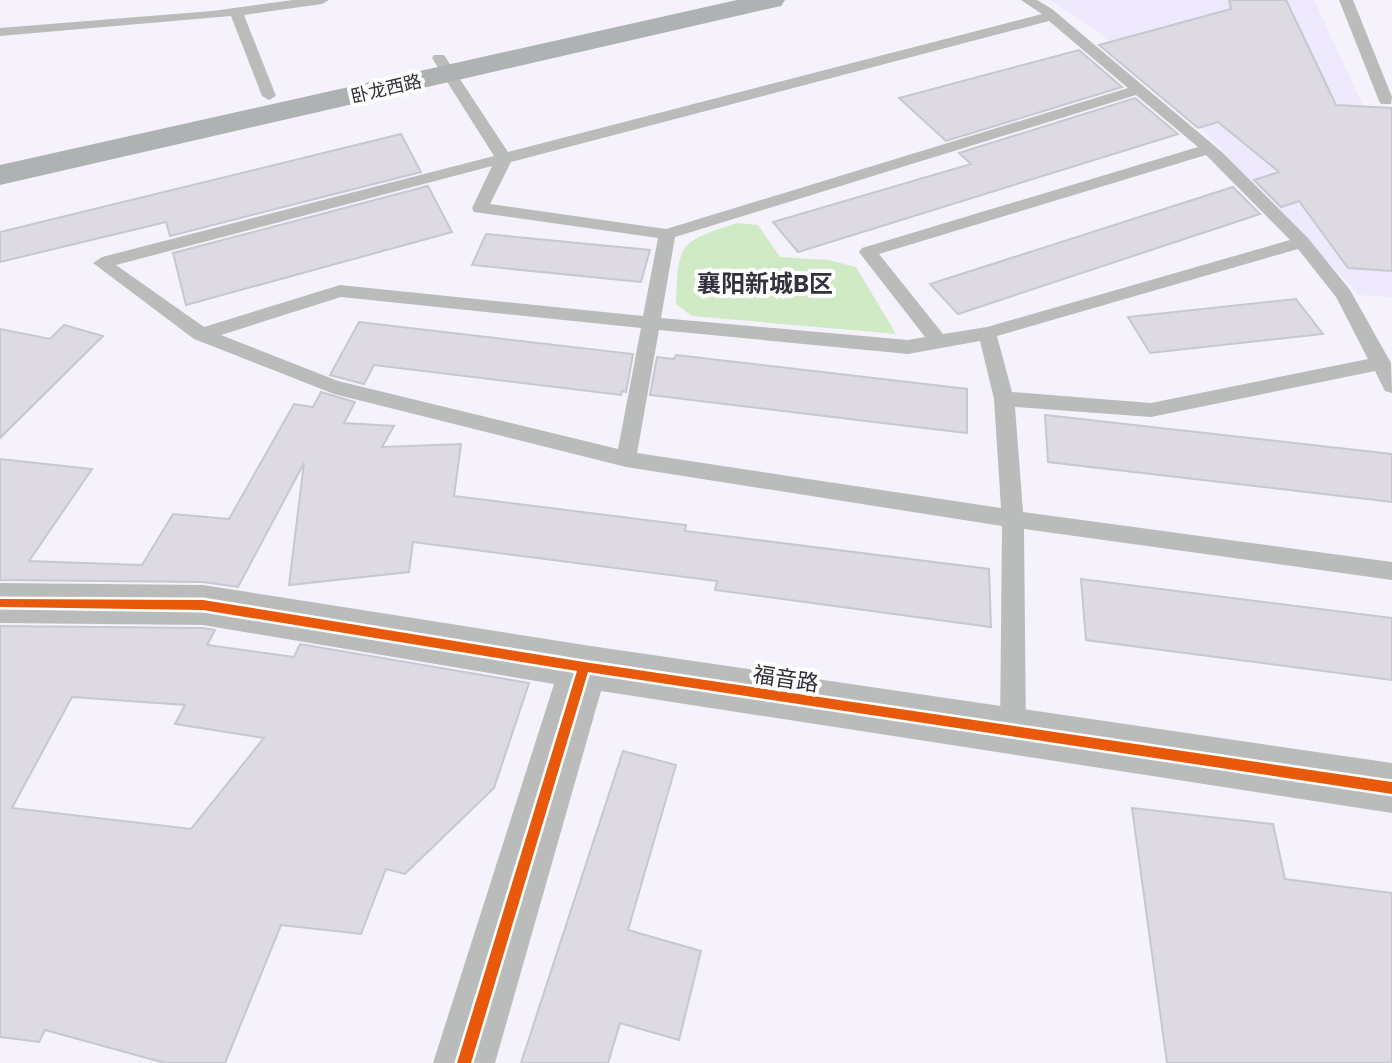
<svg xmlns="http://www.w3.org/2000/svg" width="1392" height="1063" font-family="Commissioner,'Noto Sans SC',sans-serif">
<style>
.built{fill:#eee9fc}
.green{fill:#d1eac6}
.building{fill:#dddae3;stroke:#c8c6ce;stroke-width:2;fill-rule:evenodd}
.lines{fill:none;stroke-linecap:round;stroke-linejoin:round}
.lane{fill:#babcbc;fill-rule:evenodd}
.street{fill:#babcbc;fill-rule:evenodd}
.secondary{fill:#afb2b2;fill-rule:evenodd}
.cycleway-casing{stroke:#fff;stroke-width:5}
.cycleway{fill:#e8590c;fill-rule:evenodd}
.labels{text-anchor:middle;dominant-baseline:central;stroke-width:8;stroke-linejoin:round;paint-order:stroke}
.far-street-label{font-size:18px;fill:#312f36;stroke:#fff}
.street-label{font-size:22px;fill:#312f36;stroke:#fff}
.neighbourhood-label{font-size:24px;font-weight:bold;fill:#34303f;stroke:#fff}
</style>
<rect width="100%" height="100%" fill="#f5f2fc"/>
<path class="built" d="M 1050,0 L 1314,0 L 1392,168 L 1392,297 L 1359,295 L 1186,112 L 1104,37 Z"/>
<path class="green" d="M 737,223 L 758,225 L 780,257 L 828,260 L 856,267 L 896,334 L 692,316 L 676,304 C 678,242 679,242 737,223 Z"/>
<path class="building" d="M 1229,0 L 1286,0 L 1336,105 L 1392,108 L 1392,271 L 1348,268 L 1299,201 L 1281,207 L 1254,180 L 1279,172 L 1218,122 L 1198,128 L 1099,45 L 1231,9 Z
M 1079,50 L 1122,87 L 946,141 L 899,98 Z
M 1135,98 L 1178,134 L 798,252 L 773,222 L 971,164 L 959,153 Z
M 401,134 L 421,172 L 170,236 L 166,222 L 0,262 L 0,232 Z
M 428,186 L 452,232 L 186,305 L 173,253 Z
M 1233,187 L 1260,214 L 958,314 L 930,284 Z
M 486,234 L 650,250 L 641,282 L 472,265 Z
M 1296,299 L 1323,334 L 1150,353 L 1128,317 Z
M 359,322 L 633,354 L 626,392 L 622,391 L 621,395 L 374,365 L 364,384 L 330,375 Z
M 64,325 L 103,336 L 0,438 L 0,329 L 50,339 Z
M 676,355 L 967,389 L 967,433 L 650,395 L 657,357 L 674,359 Z
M 321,392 L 355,402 L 344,423 L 394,426 L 382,447 L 461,444 L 454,496 L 686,525 L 685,531 L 989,569 L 991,627 L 715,590 L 717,581 L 413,542 L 409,572 L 289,585 L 304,463 L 238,587 L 203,582 L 0,580 L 0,459 L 92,469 L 29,561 L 142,565 L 173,514 L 229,519 L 294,404 L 313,407 Z
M 1045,415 L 1392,454 L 1392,502 L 1048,462 Z
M 1081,579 L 1392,618 L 1392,680 L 1086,640 Z
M 0,626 L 203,628 L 215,630 L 207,645 L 294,657 L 300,644 L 529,683 L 494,788 L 405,874 L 386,869 L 361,934 L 281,925 L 225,1063 L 165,1063 L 45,1030 L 39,1042 L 0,1037 ZM 72,697 L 185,705 L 175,724 L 264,738 L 191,829 L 12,808 Z
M 623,751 L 676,765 L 628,930 L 701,951 L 679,1040 L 620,1023 L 608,1063 L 521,1063 Z
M 1132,808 L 1273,824 L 1285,879 L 1392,893 L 1392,1063 L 1167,1063 Z"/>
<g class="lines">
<path class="lane" d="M 293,0 L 329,0 L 322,4 L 244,15 L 276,96 L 269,100 L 262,96 L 231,16 L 0,36 L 0,28 L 212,11 Z
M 1021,0 L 1037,0 L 1052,9 L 1223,153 L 1308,238 L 1350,290 L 1391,363 L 1392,393 L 1385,391 L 1375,371 L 1151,417 L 1015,407 L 1023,512 L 1392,562 L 1392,580 L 1024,529 L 1026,732 L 1022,740 L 1013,744 L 1004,740 L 1000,732 L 1002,526 L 626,467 L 334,394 L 194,339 L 93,263 L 102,257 L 494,156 L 432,58 L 434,55 L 444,55 L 508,152 L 1042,14 ZM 1049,21 L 1128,88 L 666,229 L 490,204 L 511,162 ZM 1136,95 L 1198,147 L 862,248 L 859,252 L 862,256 L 925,337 L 908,340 L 661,318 L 675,237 ZM 1206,155 L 1290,240 L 987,327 L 943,334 L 879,254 ZM 492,166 L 472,208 L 474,212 L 658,238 L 643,316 L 340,285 L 204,327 L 116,265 ZM 1298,249 L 1336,297 L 1368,359 L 1151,403 L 1012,392 L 997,336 ZM 341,297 L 641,328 L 618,449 L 338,381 L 221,335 ZM 659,330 L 908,354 L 980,341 L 994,399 L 1001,508 L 637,453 Z
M 1339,0 L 1353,0 L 1392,97 L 1391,104 L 1381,104 L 1379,101 Z"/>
<path class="street" d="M 0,583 L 203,585 L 584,645 L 1392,763 L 1392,813 L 601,691 L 495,1063 L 433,1063 L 554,684 L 203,625 L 0,623 Z"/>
<path class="secondary" d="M 737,0 L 785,0 L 781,6 L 772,8 L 0,185 L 0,165 Z"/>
<g class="cycleway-casing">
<path id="cycleway" d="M 0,599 L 203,600 L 584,662 L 1392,782 L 1392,794 L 588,672 L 471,1063 L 457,1063 L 577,671 L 203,610 L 0,607 Z"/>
</g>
<use href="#cycleway" class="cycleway"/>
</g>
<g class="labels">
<g class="far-street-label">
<text transform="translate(386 88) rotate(-13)">卧龙西路</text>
</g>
<g class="street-label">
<text transform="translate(786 678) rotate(9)">福音路</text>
</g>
<g class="neighbourhood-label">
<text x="765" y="282">襄阳新城B区</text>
</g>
</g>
</svg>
